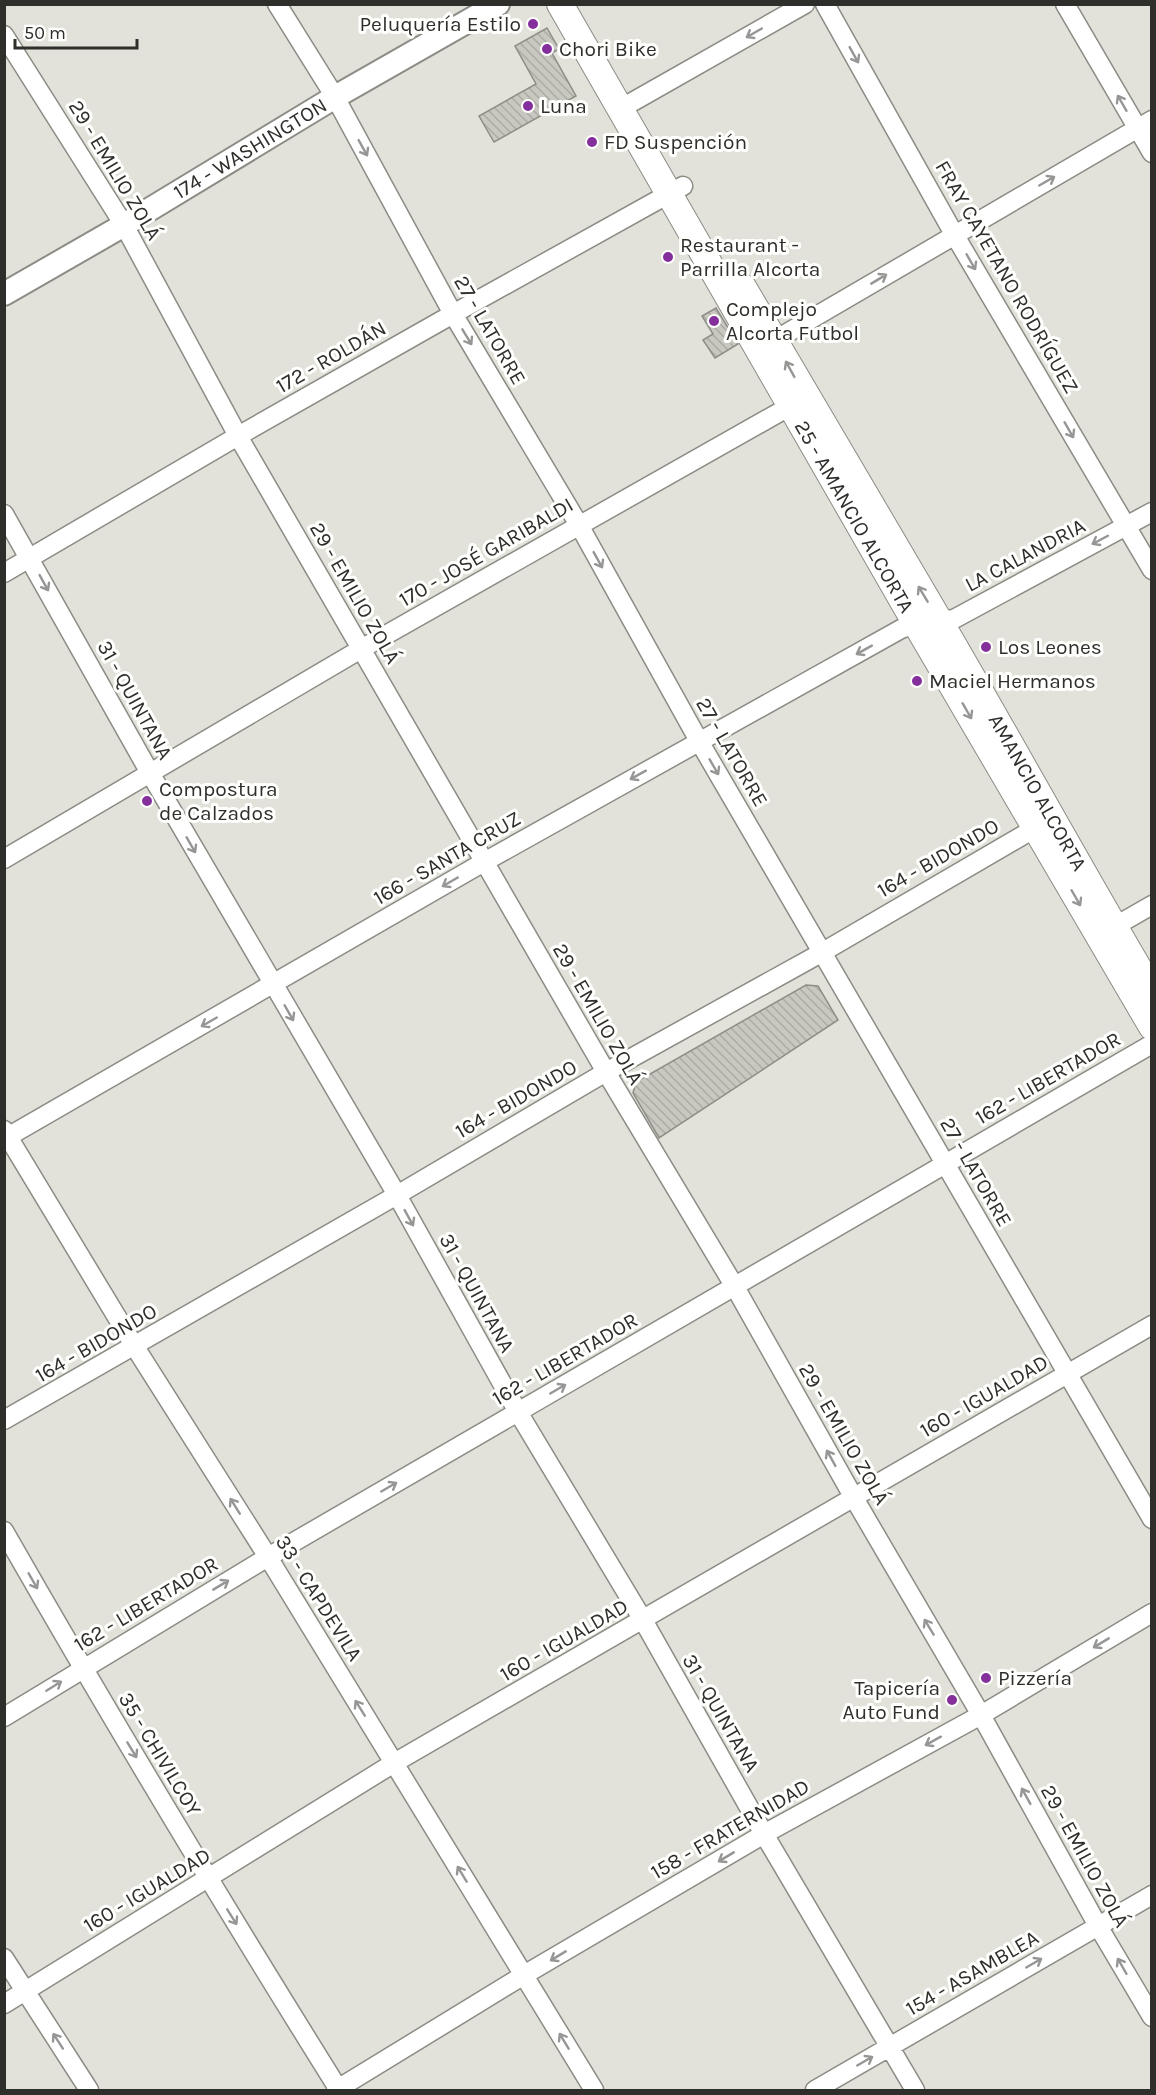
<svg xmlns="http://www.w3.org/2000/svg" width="1156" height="2095" font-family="Karla,sans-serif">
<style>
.building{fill:url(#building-back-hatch);stroke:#8d8e86;stroke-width:1.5}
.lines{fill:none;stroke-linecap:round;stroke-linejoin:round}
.minor-casing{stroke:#8c8c85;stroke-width:21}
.tertiary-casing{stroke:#8c8c85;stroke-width:26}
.secondary-casing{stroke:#8c8c85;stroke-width:28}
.minor{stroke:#fff;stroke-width:18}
.tertiary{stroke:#fff;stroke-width:22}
.secondary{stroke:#fff;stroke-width:26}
.oneway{stroke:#969695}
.poi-dot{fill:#852f9d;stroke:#fffffe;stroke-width:2}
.labels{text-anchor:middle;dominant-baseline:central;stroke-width:6;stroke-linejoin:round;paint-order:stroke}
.poi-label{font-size:21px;fill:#2e2e2b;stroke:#fffffe;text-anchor:start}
.street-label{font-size:21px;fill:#2e2e2b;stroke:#fffffe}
</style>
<defs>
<pattern id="building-back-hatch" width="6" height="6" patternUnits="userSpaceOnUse" patternTransform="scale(1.5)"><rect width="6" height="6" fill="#c8c8c0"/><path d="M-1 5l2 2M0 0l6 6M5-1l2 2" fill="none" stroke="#acaca5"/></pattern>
</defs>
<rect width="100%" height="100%" fill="#e2e2da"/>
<path class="building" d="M 547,28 L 559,49 L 552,53 L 576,96 L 494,142 L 479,116 L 536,84 L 515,46 Z
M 716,308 L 738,344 L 715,358 L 703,340 L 713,334 L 702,316 Z
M 806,985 L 818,986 L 838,1020 L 659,1138 L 633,1093 L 636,1082 Z"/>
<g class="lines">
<g class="minor-casing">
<path id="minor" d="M 277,4 L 335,97 L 453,314 L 579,525 L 699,741 L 1152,1519
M 825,4 L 954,234 L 1152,570
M 1065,4 L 1152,153
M 4,35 L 124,225 L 238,436 L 606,1072 L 735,1287 L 854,1498 L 981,1715 L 1098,1926 L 1152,2017
M 620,109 L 805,4
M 765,346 L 1152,120
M 4,514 L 150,773 L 397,1195 L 518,1412 L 643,1620 L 764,1834 L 915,2090
M 4,573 L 238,436 L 453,314 L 683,186
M 4,859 L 361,649 L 801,400
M 1105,932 L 1152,905
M 4,1130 L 135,1347 L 268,1557 L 594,2090
M 4,1139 L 484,862 L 901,629 L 916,624 L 954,619 L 1152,512
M 4,1420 L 397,1195 L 606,1072 L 821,953 L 1044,823
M 4,1531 C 112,1720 224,1906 339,2090
M 4,1717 L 268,1557 L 1152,1044
M 4,1958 L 89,2090
M 4,2004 L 394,1763 L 1152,1325
M 336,2090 L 524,1975 L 764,1834 L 981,1715 L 1152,1613
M 815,2090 L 1152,1895"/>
</g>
<g class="tertiary-casing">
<g id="tertiary">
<path id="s1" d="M 4,294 L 124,225 L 335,97 L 498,4"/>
</g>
</g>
<g class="secondary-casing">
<g id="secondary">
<path id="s2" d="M 560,4 L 916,624 L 1152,1027"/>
<path id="s3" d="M 743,287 C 808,398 874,509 939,620 C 1011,743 1079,868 1152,991"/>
</g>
</g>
<use href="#minor" class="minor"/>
<use href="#tertiary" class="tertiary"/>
<use href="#secondary" class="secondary"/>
</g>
<defs><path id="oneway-shaft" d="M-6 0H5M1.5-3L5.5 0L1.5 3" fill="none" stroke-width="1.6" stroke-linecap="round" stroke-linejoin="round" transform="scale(1.5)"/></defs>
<g class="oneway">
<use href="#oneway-shaft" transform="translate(754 33) rotate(150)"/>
<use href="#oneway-shaft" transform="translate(854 55) rotate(61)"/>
<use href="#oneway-shaft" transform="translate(1122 103) rotate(-120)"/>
<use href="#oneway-shaft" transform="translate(363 148) rotate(61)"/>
<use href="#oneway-shaft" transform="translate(1047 181) rotate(-30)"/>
<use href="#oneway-shaft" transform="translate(971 262) rotate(60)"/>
<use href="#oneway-shaft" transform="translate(879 279) rotate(-31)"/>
<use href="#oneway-shaft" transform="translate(467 337) rotate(59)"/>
<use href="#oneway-shaft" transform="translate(790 369) rotate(-119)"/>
<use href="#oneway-shaft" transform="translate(1069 430) rotate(60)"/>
<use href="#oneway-shaft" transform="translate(1100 540) rotate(152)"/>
<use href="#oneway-shaft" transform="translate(598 560) rotate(61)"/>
<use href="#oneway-shaft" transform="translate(44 583) rotate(61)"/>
<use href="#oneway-shaft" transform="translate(923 594) rotate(-121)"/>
<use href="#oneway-shaft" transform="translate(864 650) rotate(151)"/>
<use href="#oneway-shaft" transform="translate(967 711) rotate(60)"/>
<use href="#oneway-shaft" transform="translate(714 767) rotate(60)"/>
<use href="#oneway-shaft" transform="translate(638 775) rotate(151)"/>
<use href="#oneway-shaft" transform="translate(191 845) rotate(60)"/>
<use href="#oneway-shaft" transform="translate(450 882) rotate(150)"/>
<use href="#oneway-shaft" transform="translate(1076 898) rotate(60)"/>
<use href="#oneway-shaft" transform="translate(289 1013) rotate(60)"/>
<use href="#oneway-shaft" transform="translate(209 1022) rotate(150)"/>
<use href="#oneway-shaft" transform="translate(409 1218) rotate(61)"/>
<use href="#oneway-shaft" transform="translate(558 1389) rotate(-30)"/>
<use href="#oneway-shaft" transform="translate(831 1458) rotate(-119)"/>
<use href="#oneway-shaft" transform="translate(389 1487) rotate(-30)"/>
<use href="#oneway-shaft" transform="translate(235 1506) rotate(-122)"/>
<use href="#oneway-shaft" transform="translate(33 1581) rotate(60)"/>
<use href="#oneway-shaft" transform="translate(221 1585) rotate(-31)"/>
<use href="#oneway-shaft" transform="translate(929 1627) rotate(-121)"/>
<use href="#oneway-shaft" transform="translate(1101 1643) rotate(149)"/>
<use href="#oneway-shaft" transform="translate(54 1686) rotate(-32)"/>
<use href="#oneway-shaft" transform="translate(360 1708) rotate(-122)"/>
<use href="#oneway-shaft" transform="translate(933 1741) rotate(151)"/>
<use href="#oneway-shaft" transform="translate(132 1750) rotate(59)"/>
<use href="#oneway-shaft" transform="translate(1026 1796) rotate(-119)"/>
<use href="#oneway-shaft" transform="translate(726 1857) rotate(149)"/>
<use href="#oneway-shaft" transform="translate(462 1874) rotate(-121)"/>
<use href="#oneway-shaft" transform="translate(232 1917) rotate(58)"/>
<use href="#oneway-shaft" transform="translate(558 1956) rotate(149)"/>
<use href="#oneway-shaft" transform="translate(1034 1963) rotate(-30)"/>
<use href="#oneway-shaft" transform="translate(1122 1966) rotate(-120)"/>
<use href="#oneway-shaft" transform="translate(58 2041) rotate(-123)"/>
<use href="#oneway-shaft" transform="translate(564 2041) rotate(-121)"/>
<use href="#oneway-shaft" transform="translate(865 2061) rotate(-30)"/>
</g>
<g class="poi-dot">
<circle cx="533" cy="24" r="6"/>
<circle cx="547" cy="49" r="6"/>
<circle cx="528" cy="106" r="6"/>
<circle cx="592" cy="142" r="6"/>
<circle cx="668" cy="257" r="6"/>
<circle cx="714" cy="321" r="6"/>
<circle cx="986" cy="647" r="6"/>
<circle cx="917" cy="681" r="6"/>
<circle cx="147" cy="801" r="6"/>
<circle cx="986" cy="1678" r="6"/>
<circle cx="952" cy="1700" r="6"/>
</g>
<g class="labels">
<g class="poi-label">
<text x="521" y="24" text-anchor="end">Peluquería Estilo</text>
<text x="559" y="49">Chori Bike</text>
<text x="540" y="106">Luna</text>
<text x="604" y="142">FD Suspención</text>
<text x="680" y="245">Restaurant -<tspan x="680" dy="24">Parrilla Alcorta</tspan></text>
<text x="726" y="309">Complejo<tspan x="726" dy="24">Alcorta Futbol</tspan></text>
<text x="998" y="647">Los Leones</text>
<text x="929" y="681">Maciel Hermanos</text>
<text x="159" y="789">Compostura<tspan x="159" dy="24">de Calzados</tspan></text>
<text x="998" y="1678">Pizzería</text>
<text x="940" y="1688" text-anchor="end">Tapicería<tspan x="940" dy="24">Auto Fund</tspan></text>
</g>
<g class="street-label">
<text stroke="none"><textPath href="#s1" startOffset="286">174 - WASHINGTON</textPath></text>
<text transform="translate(115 170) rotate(59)">29 - EMILIO ZOLÁ</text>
<text transform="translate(1007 277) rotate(60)">FRAY CAYETANO RODRÍGUEZ</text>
<text transform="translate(490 330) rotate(60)">27 - LATORRE</text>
<text transform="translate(331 357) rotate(-30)">172 - ROLDÁN</text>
<text stroke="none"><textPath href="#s2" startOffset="591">25 - AMANCIO ALCORTA</textPath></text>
<text transform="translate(486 552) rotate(-30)">170 - JOSÉ GARIBALDI</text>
<text transform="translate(1025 555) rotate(-28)">LA CALANDRIA</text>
<text transform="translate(355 593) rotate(60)">29 - EMILIO ZOLÁ</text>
<text transform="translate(135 700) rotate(61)">31 - QUINTANA</text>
<text transform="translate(732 752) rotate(60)">27 - LATORRE</text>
<text stroke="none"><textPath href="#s3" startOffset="585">AMANCIO ALCORTA</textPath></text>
<text transform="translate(447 858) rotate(-30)">166 - SANTA CRUZ</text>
<text transform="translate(938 858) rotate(-30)">164 - BIDONDO</text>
<text transform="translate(598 1014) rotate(60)">29 - EMILIO ZOLÁ</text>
<text transform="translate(1048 1078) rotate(-30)">162 - LIBERTADOR</text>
<text transform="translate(516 1099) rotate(-30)">164 - BIDONDO</text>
<text transform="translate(976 1172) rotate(60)">27 - LATORRE</text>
<text transform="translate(477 1293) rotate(61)">31 - QUINTANA</text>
<text transform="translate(96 1343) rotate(-30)">164 - BIDONDO</text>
<text transform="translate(565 1359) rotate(-30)">162 - LIBERTADOR</text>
<text transform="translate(984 1396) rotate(-30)">160 - IGUALDAD</text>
<text transform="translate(844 1434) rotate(60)">29 - EMILIO ZOLÁ</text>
<text transform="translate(319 1598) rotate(58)">33 - CAPDEVILA</text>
<text transform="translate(146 1604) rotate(-31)">162 - LIBERTADOR</text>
<text transform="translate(564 1640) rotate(-30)">160 - IGUALDAD</text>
<text transform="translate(721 1713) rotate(60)">31 - QUINTANA</text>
<text transform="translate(160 1754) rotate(59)">35 - CHIVILCOY</text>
<text transform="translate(730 1829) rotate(-30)">158 - FRATERNIDAD</text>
<text transform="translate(1085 1856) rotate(61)">29 - EMILIO ZOLÁ</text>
<text transform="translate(147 1890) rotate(-31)">160 - IGUALDAD</text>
<text transform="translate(972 1973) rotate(-30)">154 - ASAMBLEA</text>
</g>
</g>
<rect width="1156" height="2095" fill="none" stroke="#2e2e2b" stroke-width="12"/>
<path d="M15 39v9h122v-9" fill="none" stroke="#2e2e2b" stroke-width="3"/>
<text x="24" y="39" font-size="18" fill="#2e2e2b" stroke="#fffffe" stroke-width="4.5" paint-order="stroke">50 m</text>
</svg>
